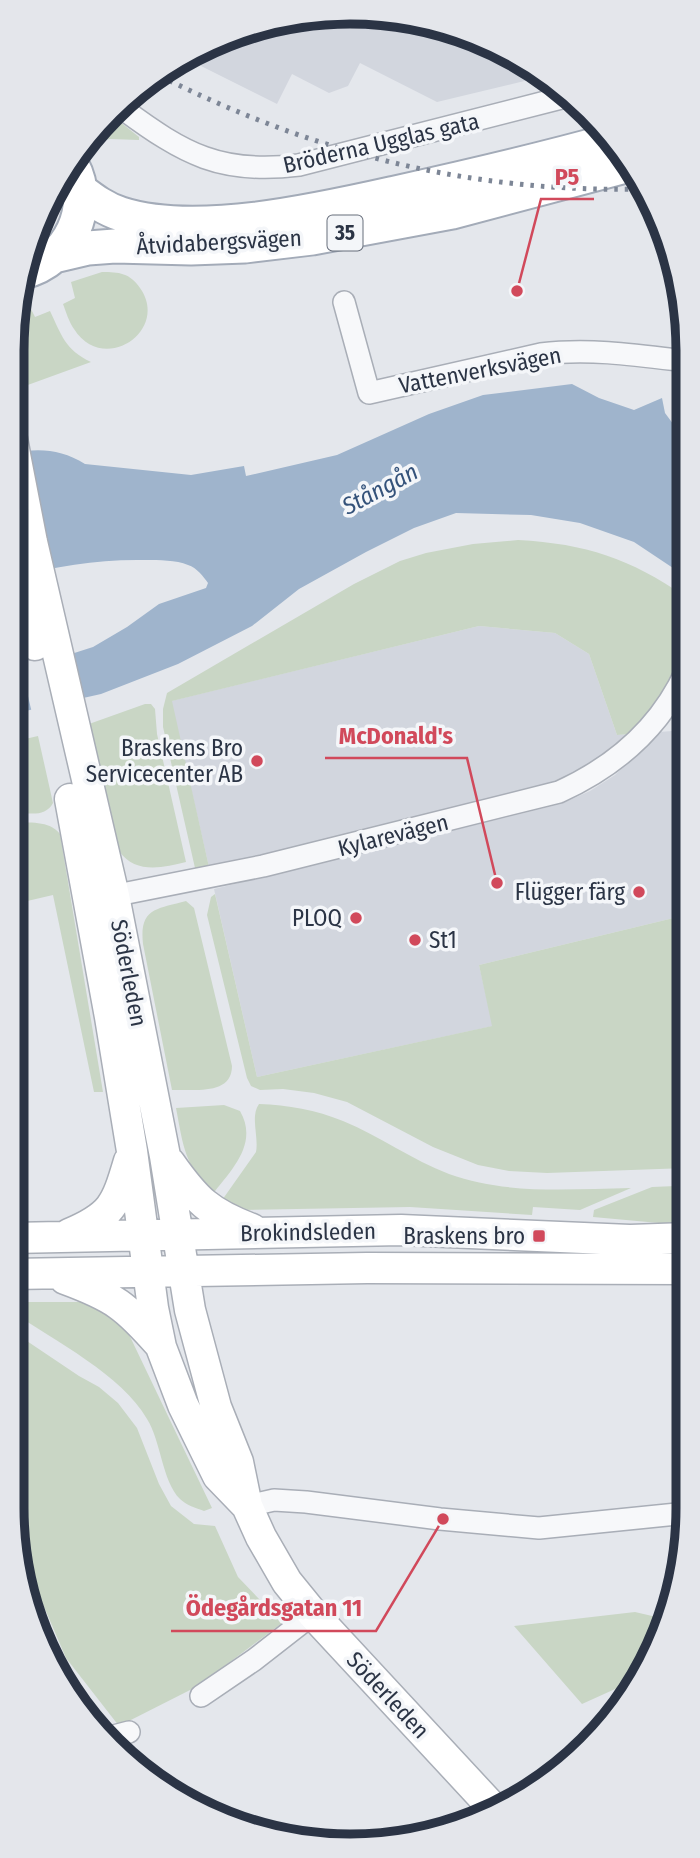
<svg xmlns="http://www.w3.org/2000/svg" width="700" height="1858" font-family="'Fira Sans Condensed',sans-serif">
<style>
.built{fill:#d2d6de}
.green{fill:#c9d6c5}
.water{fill:#9fb4cc}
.pier{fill:#e4e7ec}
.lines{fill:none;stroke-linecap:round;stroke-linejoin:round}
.street-casing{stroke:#a9aeb7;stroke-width:24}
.secondary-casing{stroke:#a9aeb7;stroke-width:33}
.primary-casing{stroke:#a3abb8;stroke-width:37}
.street{stroke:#f7f8fa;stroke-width:21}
.secondary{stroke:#fff;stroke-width:30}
.primary{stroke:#fff;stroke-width:33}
.rail{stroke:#7d8696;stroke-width:5;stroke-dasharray:3.5 7;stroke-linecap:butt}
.poi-dot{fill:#d1495b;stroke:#f4f6f9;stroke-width:2.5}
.labels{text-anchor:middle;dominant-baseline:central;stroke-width:7;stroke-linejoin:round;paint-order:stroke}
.shield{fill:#f4f6f9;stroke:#676e7b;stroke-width:2}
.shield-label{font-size:21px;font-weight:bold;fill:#2b3445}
.street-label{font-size:23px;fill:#2b3445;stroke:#f4f6f9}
.poi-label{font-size:23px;fill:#2b3445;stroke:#f4f6f9;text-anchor:end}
.water-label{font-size:24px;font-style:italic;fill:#34527a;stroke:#f4f6f9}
.rim{fill:none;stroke:#2b3445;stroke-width:9}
.leader{fill:none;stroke:#d1495b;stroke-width:2.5}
.callout-dot{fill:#d1495b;stroke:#f4f6f9;stroke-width:2.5}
.callout-label{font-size:24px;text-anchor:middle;font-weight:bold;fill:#d1495b;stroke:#f4f6f9;stroke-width:7;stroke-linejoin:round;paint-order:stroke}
</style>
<rect width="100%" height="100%" fill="#e4e7ec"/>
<path class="built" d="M 306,15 L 438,24 L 537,69 L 545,76 L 437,102 L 360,63 L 348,86 L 329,93 L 292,74 L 277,104 L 183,57 Z
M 479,626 L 555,633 L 589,654 L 617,735 L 631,734 L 583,770 L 556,782 L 519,793 L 209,867 L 171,701 Z
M 686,730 L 686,915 L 479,965 L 493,1026 L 257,1077 L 214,889 L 561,804 L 590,791 L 615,775 L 659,732 Z"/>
<path class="green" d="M 114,117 L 139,137 L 139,140 L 110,139 L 91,143 L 88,139 Z
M 102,272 C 119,272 130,273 140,288 C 170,330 104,376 74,329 C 69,322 66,312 63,304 L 75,298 L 71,282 Z
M 29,305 L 35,317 L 50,311 C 61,334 65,350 91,362 L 25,386 L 19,332 Z
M 518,540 C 587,544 629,558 686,597 C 686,612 689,631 685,646 C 677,680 652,707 631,734 L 617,735 L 589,654 L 555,633 L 479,626 L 172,701 L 209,867 L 195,868 L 163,727 L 163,709 L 167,693 L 354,584 L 400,561 L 426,553 L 473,544 Z
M 145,704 L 151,704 L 155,709 L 157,734 L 186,862 C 162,868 135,874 119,851 L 89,724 Z
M 38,736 L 53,803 C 45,818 28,813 12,812 L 12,742 Z
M 12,822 C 29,823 49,820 60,834 L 103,1092 L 94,1092 L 53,895 L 23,902 L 12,876 Z
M 215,894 L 257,1077 L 492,1026 L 479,965 L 686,915 L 687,1168 L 547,1173 L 509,1171 L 478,1165 L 433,1147 L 347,1102 L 314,1093 L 283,1089 L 260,1090 L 251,1086 L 247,1078 L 207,915 L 211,897 Z
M 186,901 L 194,908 L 232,1066 C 232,1096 193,1089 172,1090 L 143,944 C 139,908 157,909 186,901 Z
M 259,1104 C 288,1105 316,1110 343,1121 C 380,1136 412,1160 449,1174 C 507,1195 570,1189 631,1188 L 580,1210 L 533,1207 L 532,1215 L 410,1207 L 236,1210 L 220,1203 L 256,1152 C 259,1137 250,1116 259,1104 Z
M 224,1105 L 240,1111 C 259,1144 231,1170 212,1195 C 184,1161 184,1150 176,1108 Z
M 676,1186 L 677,1192 L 687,1191 L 687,1223 L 670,1224 L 593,1217 L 594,1210 L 652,1187 Z
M 12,1302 L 80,1302 L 96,1305 L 124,1324 L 212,1508 L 204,1511 C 196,1508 186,1505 180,1499 C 162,1481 161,1441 147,1419 C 122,1375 55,1341 12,1312 Z
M 12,1331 L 79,1376 L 99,1387 L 118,1403 L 137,1428 L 159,1484 L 171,1506 L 194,1524 L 215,1526 L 238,1577 L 282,1623 L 198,1686 L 119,1726 L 66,1658 L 36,1588 L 24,1582 L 12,1508 Z
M 635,1612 L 665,1619 L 635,1680 L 582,1704 L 514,1626 Z"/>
<path class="water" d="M 572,384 L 599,398 L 634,410 L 662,398 L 665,413 L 685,440 L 685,576 L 634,542 L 580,523 L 531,515 L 456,513 L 414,528 L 366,552 L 299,589 L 252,626 L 178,664 L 101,694 L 12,714 L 12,673 L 93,647 L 127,627 L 159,604 L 206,588 L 208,583 C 203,576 197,568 188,565 C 176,560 159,560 146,560 C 98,559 59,566 12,577 L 12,453 C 39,448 61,449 85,464 L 191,475 L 244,466 L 246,476 L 337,455 L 429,414 L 483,395 Z"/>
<path class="pier" d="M 73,649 L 84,701 L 32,713 L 21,667 Z"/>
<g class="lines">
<g class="street-casing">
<path id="street" d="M 123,109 C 184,154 221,175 299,165 L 569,96
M 344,302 L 369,393 L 541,354 C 589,348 637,355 685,361
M 102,898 L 263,866 L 559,792 C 614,767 660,728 686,671
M 247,1506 L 274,1500 L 306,1502 L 440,1519 L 539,1528 L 687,1513
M 201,1696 L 254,1660 L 313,1614
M 106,1738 L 129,1732"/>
</g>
<g class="secondary-casing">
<path id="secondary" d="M 12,439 L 32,542 L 114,896 L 165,1156 L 190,1310 L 216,1407 L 238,1462 L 247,1506 L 261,1537 L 287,1582 L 313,1614 L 493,1808
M 12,552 L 35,645
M 70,799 L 110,1017 L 132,1151 L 153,1308 L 161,1347 L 183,1405 L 218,1476 L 247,1506
M 170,1163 C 196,1200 209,1213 252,1229
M 69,1234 C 112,1216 116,1205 129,1161
M 12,1238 L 401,1230 L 630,1240 L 687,1238
M 12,1274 L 367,1268 L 687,1269
M 65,1279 C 114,1297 126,1306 160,1345"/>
</g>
<g class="primary-casing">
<path id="primary" d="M 80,190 C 93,200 105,209 121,214 C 196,238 319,210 395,193 C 468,177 540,160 613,140
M 54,256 L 88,248 L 115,246 L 191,248 L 245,246 L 312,238 L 452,212 L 629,165
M 23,272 C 69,261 95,207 72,165"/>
</g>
<use href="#street" class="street"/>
<use href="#secondary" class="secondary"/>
<use href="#primary" class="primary"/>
<path class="rail" d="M 160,76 C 316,154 471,193 645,189"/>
</g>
<g class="poi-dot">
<circle cx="257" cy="761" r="7"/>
<circle cx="639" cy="892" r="7"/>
<circle cx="356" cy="918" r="7"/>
<circle cx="415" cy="940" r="7"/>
<rect x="532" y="1229" width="14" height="14" rx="3.5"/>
</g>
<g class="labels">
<rect class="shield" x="327.5" y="215.5" width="35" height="35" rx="5"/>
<g class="shield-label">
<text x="345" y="233">35</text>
</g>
<g class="street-label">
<text transform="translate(381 143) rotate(-13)">Bröderna Ugglas gata</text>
<text transform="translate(219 242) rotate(-3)">Åtvidabergsvägen</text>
<text transform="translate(480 370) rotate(-11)">Vattenverksvägen</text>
<text transform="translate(393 835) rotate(-14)">Kylarevägen</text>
<text transform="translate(129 973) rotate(79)">Söderleden</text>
<text transform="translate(308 1232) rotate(-1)">Brokindsleden</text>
<text transform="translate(388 1695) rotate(47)">Söderleden</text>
</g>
<g class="poi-label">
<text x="243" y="748">Braskens Bro<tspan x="243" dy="26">Servicecenter AB</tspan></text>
<text x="625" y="892">Flügger färg</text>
<text x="342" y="918">PLOQ</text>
<text x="429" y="940" text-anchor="start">St1</text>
<text x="525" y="1236">Braskens bro</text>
</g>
<g class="water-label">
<text transform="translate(380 489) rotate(-28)">Stångån</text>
</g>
</g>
<path d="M0 0H700V1858H0ZM350 24H350A326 326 0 0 1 676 350V1508A326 326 0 0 1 350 1834H350A326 326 0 0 1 24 1508V350A326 326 0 0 1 350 24Z" fill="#e4e6eb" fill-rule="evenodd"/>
<path class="rim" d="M350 24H350A326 326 0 0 1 676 350V1508A326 326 0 0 1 350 1834H350A326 326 0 0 1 24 1508V350A326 326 0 0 1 350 24Z"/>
<path class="leader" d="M517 291L541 199H594M497 883L467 758H325M443 1519L376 1631H171"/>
<g class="callout-dot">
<circle cx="517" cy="291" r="7"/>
<circle cx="497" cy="883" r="7"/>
<circle cx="443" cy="1519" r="7"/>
</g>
<g class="callout-label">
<text x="567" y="185">P5</text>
<text x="396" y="744">McDonald's</text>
<text x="274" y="1616">Ödegårdsgatan 11</text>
</g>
</svg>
